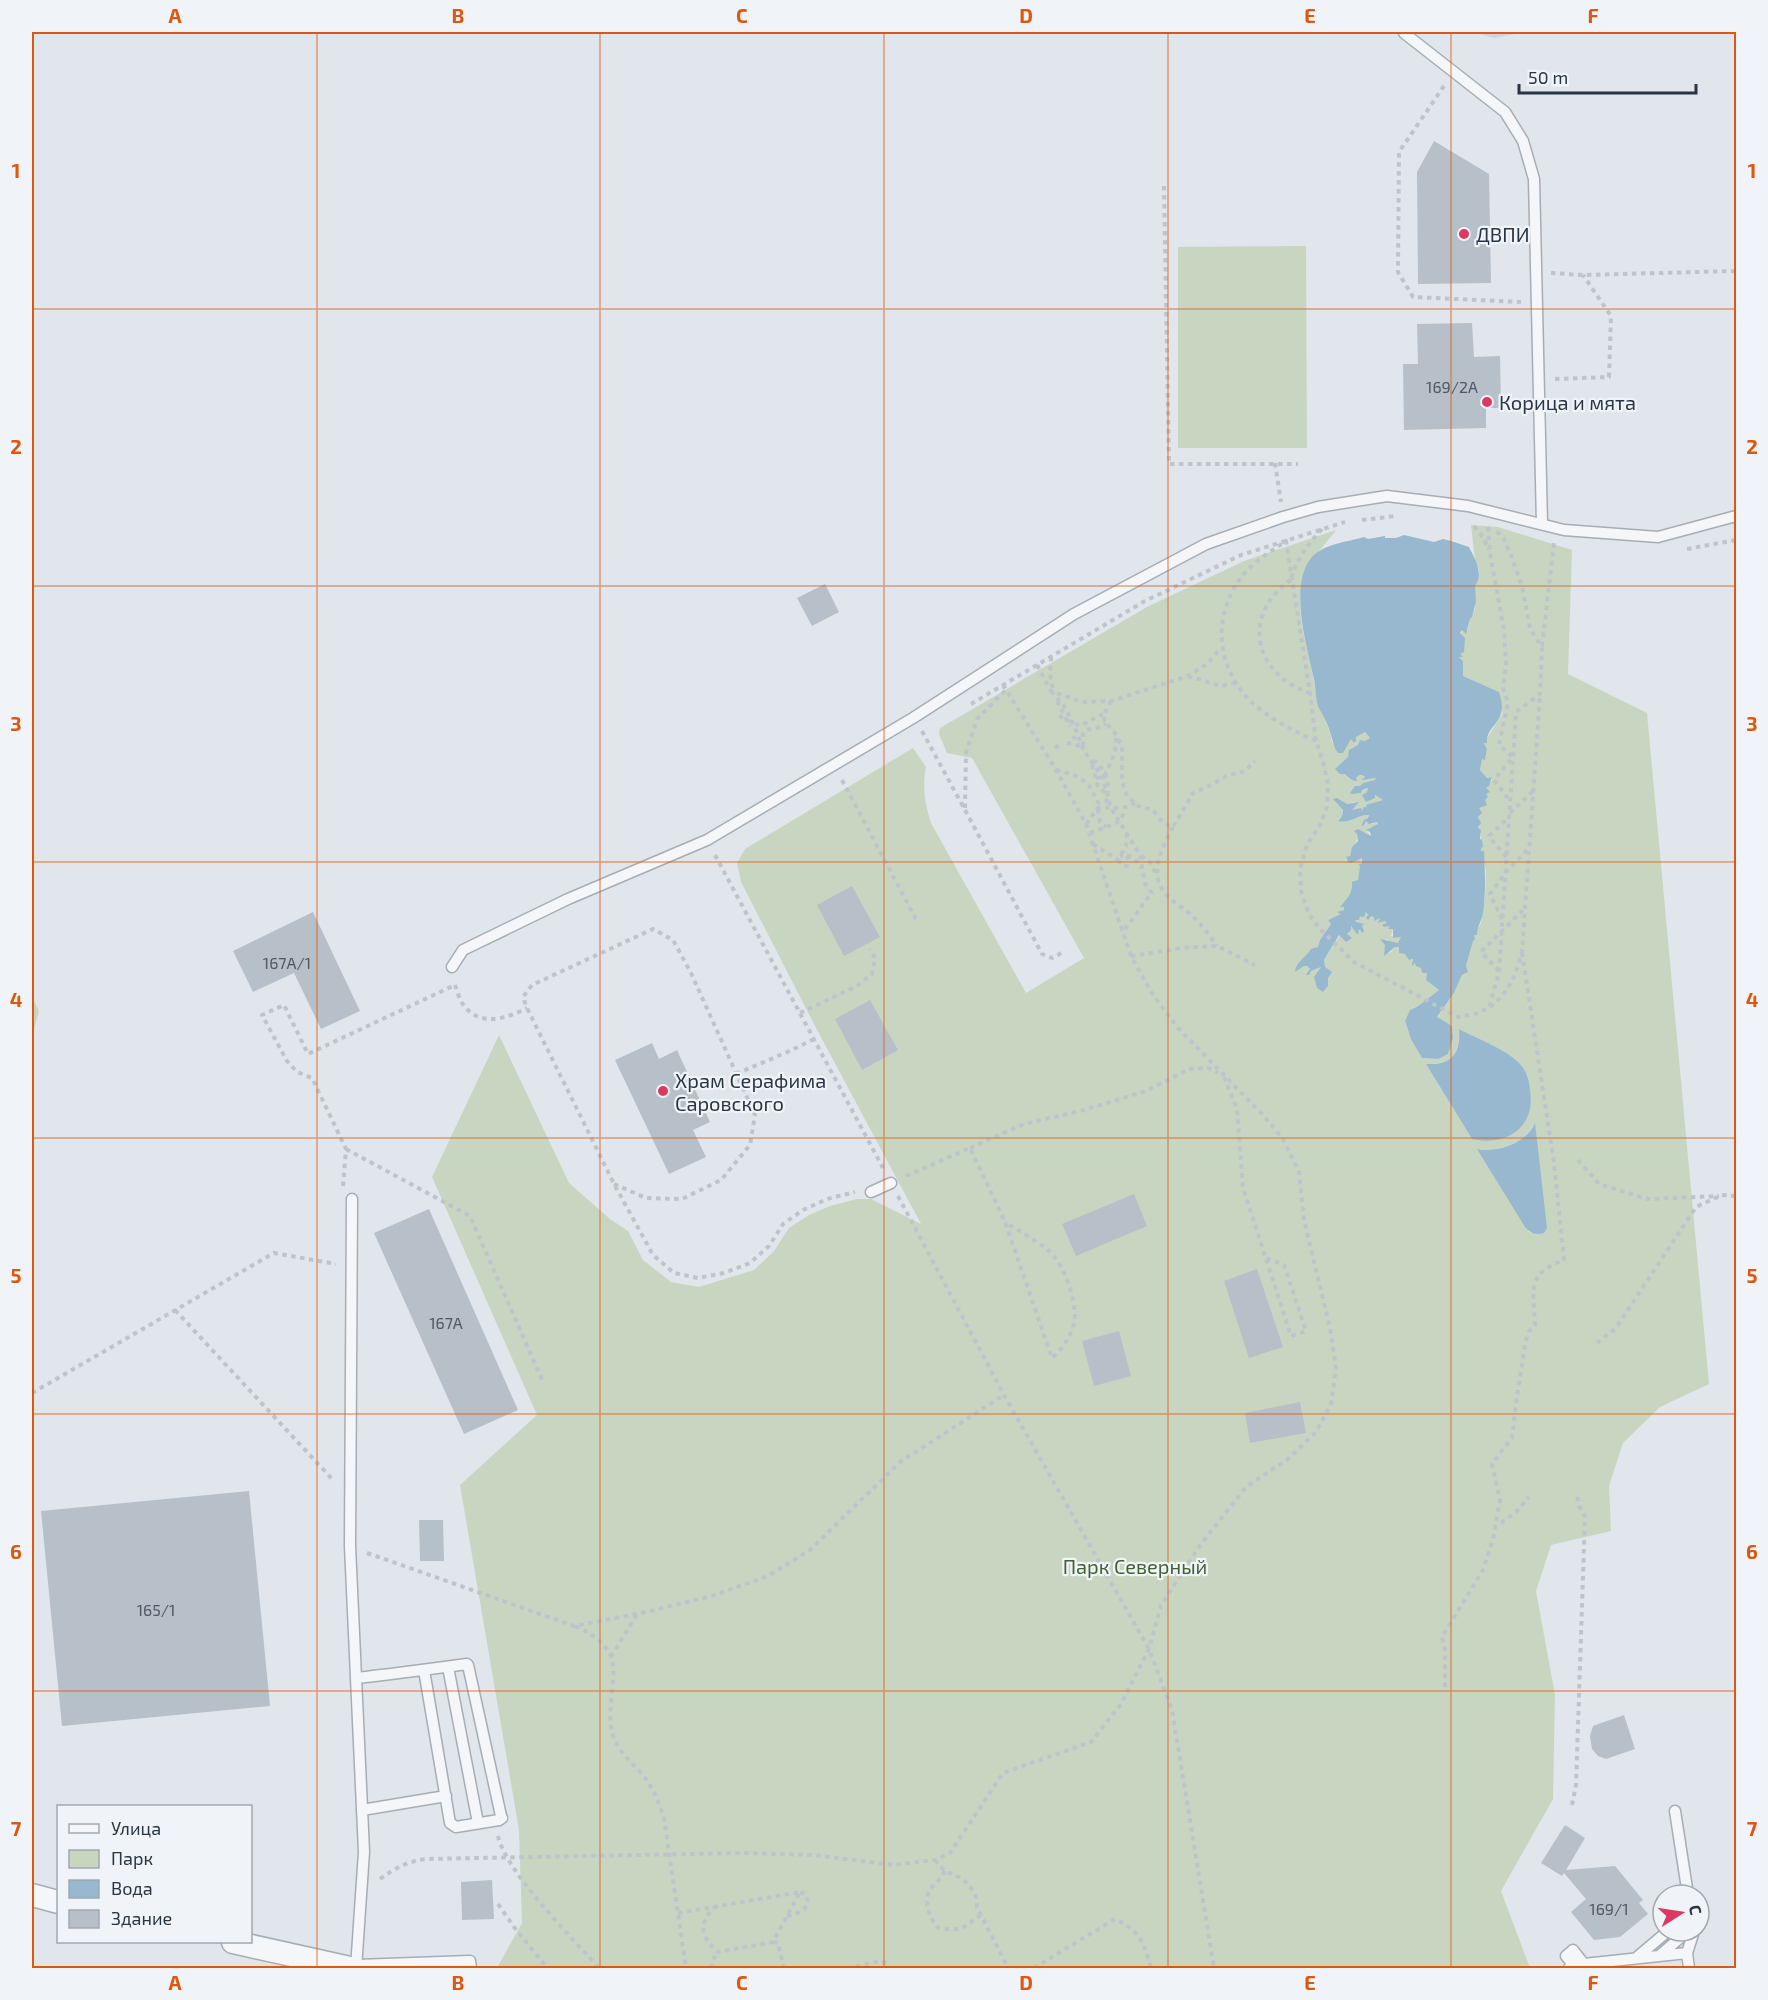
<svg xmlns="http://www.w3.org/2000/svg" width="1768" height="2000" font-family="'Exo 2',sans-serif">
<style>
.built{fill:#ced5dd}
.green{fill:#c8d6c1;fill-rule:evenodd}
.water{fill:#97b8cf}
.building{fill:#b7bfc9}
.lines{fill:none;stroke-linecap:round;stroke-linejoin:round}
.service-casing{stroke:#a5adb6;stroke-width:13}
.minor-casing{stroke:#a5adb6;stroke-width:25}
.path{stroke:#bfc4ca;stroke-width:4;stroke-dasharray:4.5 4.5;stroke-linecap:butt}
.service{stroke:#f4f6f9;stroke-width:10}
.minor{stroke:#f4f6f9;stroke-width:22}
.grid{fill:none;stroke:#de570f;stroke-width:1.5;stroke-opacity:0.55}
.poi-dot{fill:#dd3861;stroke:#f0f4f8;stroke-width:2}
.labels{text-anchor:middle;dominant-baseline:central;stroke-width:4.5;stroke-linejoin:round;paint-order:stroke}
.number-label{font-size:16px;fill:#4b5866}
.poi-label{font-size:20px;fill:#273545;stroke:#f0f4f8;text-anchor:start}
.park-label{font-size:20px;fill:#406232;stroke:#f0f4f8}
.neatline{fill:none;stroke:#de570f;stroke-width:2}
.grid-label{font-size:20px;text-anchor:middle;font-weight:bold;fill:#de570f}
</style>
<rect width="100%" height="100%" fill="#e0e6eb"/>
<path class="built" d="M 1473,32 L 1526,32 L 1494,38 Z"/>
<path class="green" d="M 1306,246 L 1307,448 L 1178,448 L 1178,247 Z
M 1471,525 L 1498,527 L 1572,550 L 1568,674 L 1647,713 L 1709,1384 L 1660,1407 L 1623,1443 L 1609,1486 L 1611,1531 L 1551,1545 L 1536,1591 L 1555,1695 L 1553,1799 L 1501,1891 L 1530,1968 L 497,1968 L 522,1923 L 519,1830 L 460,1485 L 537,1415 L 432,1177 L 499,1035 L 569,1183 L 610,1219 L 628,1231 L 643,1260 L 671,1282 L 699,1287 L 754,1270 L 774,1251 L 789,1228 L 809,1215 L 830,1206 L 857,1199 L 871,1199 L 921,1224 L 815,1026 L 741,882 L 737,863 L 745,849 L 913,748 L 926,767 C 922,788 925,803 931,823 L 1026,993 L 1084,958 L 972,758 L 947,753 L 939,734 L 940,728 L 1147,607 L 1244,561 L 1336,530 C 1326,544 1309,560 1304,575 C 1293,608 1308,648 1314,681 C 1316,689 1315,696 1318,704 C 1322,717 1331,728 1332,743 L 1344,747 L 1351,739 L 1365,732 L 1370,738 L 1359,746 L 1344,762 L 1345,774 L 1350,780 L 1356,778 L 1358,775 L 1362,775 L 1365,778 L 1364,779 L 1376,778 L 1375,780 L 1363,783 L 1362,790 L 1365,790 L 1368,787 L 1367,792 L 1364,793 L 1377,796 L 1383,800 L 1367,805 L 1367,807 L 1362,812 L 1351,811 L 1358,803 L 1354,802 L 1347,804 L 1343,802 L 1342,816 L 1338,820 C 1351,825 1358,814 1369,815 L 1363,825 L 1367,821 L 1372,824 L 1378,822 L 1378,824 L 1367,831 L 1371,837 L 1367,833 L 1355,831 L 1357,833 C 1359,843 1351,847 1350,856 L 1346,858 L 1348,862 L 1362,858 L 1358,880 L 1349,895 L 1342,914 L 1328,920 L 1331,924 L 1320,940 L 1318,947 L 1299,962 L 1307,966 L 1311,971 L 1321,967 L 1316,974 L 1327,982 L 1328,970 L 1325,967 L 1324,960 L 1340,935 L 1349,938 L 1346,934 L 1351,926 L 1355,931 L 1360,929 L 1364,930 L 1362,925 L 1355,922 L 1355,920 L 1365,912 L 1374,917 L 1374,920 L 1382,918 L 1378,923 L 1385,921 L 1391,925 L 1390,927 L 1393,928 L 1391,936 L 1402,936 L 1399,943 L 1392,943 L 1386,939 L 1386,950 L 1390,953 L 1395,947 L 1400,947 C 1407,957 1418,964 1427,973 L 1426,980 L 1439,990 L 1418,1006 L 1413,1008 L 1405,1021 L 1408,1031 L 1422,1058 L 1438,1059 C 1451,1046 1454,1045 1452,1026 L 1437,1018 L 1454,993 L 1462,975 L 1466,973 L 1466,966 L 1474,935 L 1481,923 L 1485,897 L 1486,870 L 1481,851 L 1481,830 L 1478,826 L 1479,808 L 1485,800 L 1486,788 L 1492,780 L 1492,777 L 1487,778 L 1480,770 L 1482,758 L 1485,759 L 1487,749 L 1484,743 L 1502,714 L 1499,692 L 1463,676 L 1463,661 L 1458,656 L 1462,629 L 1468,629 L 1470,619 L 1475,609 L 1475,586 L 1478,581 L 1479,570 L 1475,560 ZM 1460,1029 L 1472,1139 L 1426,1064 C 1452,1064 1459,1055 1460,1029 ZM 1534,1124 L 1540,1234 L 1529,1232 L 1478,1149 C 1499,1152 1525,1143 1534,1124 Z
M 32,997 L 39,1011 L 32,1036 Z"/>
<path class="water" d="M 1404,535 L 1434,542 L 1443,539 L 1451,541 L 1469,547 C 1475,559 1484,574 1475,586 L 1476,601 L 1472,617 L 1470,619 L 1466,634 L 1462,630 L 1460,633 L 1465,638 L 1464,652 L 1460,654 L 1463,657 L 1459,657 L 1463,661 L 1463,676 L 1499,692 C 1510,724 1486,723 1487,743 L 1484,743 L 1487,749 L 1485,760 L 1482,759 L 1480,770 L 1487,778 L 1492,777 L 1489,786 L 1486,788 L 1490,792 L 1486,794 L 1488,797 L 1485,800 L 1487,805 L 1479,808 L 1482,813 L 1478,817 L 1481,823 L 1478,827 L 1481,830 L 1480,839 L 1482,840 L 1483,847 L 1481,848 L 1481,851 L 1484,851 C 1485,871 1486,892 1483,913 C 1482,921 1477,926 1477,935 L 1474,935 L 1475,940 L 1473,941 L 1466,966 L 1468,972 L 1462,975 L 1454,993 L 1437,1017 L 1452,1026 L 1453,1038 L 1448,1054 L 1438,1059 L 1422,1058 L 1411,1039 L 1405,1021 L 1410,1010 L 1418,1006 L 1439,990 L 1426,980 L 1427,973 L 1422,973 L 1421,968 L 1416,966 L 1415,963 L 1412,966 L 1413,959 L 1409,960 L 1405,954 L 1399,953 L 1399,947 L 1395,947 L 1384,956 L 1385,945 L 1380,939 L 1398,943 L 1401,937 L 1393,938 L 1393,929 L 1388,929 L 1390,926 L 1383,927 L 1383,924 L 1387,923 L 1385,921 L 1378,923 L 1380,918 L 1374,921 L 1374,917 L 1371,916 L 1368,920 L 1366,917 L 1369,915 L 1365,912 L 1365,916 L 1362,917 L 1360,916 L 1359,920 L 1355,920 L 1356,922 L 1365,924 L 1362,925 L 1364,931 L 1362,933 L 1360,929 L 1358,931 L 1359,933 L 1357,934 L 1351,926 L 1351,930 L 1347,934 L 1352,938 L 1346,942 L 1339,935 L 1324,960 L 1325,967 L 1332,972 L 1328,978 L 1328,986 L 1323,992 L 1317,988 L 1314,977 L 1321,967 L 1311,971 L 1309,975 L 1306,975 L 1310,969 L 1307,966 L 1304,966 L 1295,972 C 1296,961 1306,958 1311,949 L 1318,947 L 1320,940 L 1331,924 L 1328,920 L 1341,914 L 1337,912 L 1344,910 L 1344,907 L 1340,907 C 1347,899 1353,893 1352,882 L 1358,880 L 1360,866 L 1358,865 L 1362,863 L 1362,858 L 1351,863 L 1348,862 L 1346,857 L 1350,856 L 1352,847 L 1358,841 L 1357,834 L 1354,831 L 1358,829 L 1371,836 L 1370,832 L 1366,830 L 1378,824 L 1377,822 L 1369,824 L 1366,821 L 1364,825 L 1361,826 L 1364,820 L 1368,818 L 1369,815 C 1358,814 1352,824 1338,821 L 1342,816 L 1343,810 L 1333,799 L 1337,798 L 1347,804 L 1359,802 L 1352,810 L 1361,808 L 1362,811 L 1364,807 L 1367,807 L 1366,805 L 1383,800 L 1375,795 L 1375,798 L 1366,802 L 1362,795 L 1367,792 L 1368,788 L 1362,790 L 1361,793 L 1352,794 L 1350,793 L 1355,786 L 1360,786 L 1363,783 L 1375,780 L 1376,778 L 1361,780 L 1365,777 L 1362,775 L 1359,775 L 1356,778 L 1357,781 C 1351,781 1349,778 1345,774 L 1340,774 L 1335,769 L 1348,757 L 1349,750 L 1358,745 L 1360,740 L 1365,741 L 1370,738 L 1365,732 L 1356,737 L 1356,741 L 1354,743 L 1351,739 L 1343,753 L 1338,753 C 1333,746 1333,740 1330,732 C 1328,723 1322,715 1318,706 C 1315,697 1316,688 1314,679 C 1307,647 1288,584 1312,557 C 1324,544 1347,542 1364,537 L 1368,539 L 1385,536 L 1385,538 L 1396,538 Z
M 1459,1029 C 1477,1039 1506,1049 1520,1064 C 1527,1072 1529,1080 1530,1090 C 1536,1127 1507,1147 1472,1139 L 1426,1064 C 1451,1065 1461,1054 1459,1029 Z
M 1535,1123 L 1547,1228 L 1544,1233 C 1536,1235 1531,1234 1525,1227 L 1477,1149 C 1499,1153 1526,1143 1535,1123 Z"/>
<path class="building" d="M 1434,141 L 1489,174 L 1491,283 L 1418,284 L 1417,172 Z
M 1472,323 L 1474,357 L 1500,356 L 1501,408 L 1486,408 L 1486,428 L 1404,430 L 1403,364 L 1418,364 L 1417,324 Z
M 825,584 L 839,612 L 812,626 L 797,598 Z
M 852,886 L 880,937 L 844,956 L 817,905 Z
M 313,912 L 360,1011 L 321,1029 L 294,973 L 253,992 L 233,951 Z
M 870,1000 L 898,1050 L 862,1070 L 835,1019 Z
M 652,1043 L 659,1059 L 677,1050 L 710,1122 L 693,1130 L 706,1157 L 669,1174 L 615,1060 Z
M 1134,1194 L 1147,1226 L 1076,1256 L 1062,1224 Z
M 429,1209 L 518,1410 L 464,1434 L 374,1233 Z
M 1257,1269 L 1283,1347 L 1249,1358 L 1224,1281 Z
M 1119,1331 L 1131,1376 L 1094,1386 L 1082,1341 Z
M 1300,1402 L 1306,1433 L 1250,1443 L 1245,1413 Z
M 249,1491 L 270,1706 L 62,1726 L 41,1511 Z
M 419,1520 L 443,1520 L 444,1561 L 420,1561 Z
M 1624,1715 L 1635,1749 L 1606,1759 L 1598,1756 L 1592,1749 L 1590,1736 L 1593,1726 Z
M 1565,1825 L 1585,1838 L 1566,1870 L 1615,1866 L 1643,1900 L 1639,1903 L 1648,1914 L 1620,1937 L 1594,1940 L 1571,1912 L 1586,1899 L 1564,1873 L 1562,1876 L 1541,1863 Z
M 492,1880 L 494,1919 L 462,1920 L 461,1882 Z"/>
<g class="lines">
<g class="service-casing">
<path id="service" d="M 1404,33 L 1505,112 L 1523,141 L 1534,179 L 1542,524
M 452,967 L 463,950 L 568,899 L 707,840 L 913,718 L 1074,614 L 1206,544 L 1283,517 L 1318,507 L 1387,496 L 1468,506 L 1564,530 L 1658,537 L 1736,516
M 871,1192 L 891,1183
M 352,1199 L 350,1546 L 364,1852 L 356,1968
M 448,1667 L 478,1823
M 356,1678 C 393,1674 430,1669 467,1664 L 468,1665 L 501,1816 L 502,1818 L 499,1820 L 456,1827 L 450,1823 L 424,1670
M 362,1810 L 446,1796
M 1675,1811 L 1688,1895
M 1687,1953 L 1694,1931
M 1659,1956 L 1688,1931
M 1636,1958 L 1668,1931
M 357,1965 L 470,1961 L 471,1968
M 1574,1966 L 1566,1956 L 1573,1950 L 1584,1964
M 1569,1968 L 1574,1966 L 1584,1964 L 1687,1953 L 1689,1968"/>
</g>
<g class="minor-casing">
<path id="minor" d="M 32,1895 L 58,1902
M 233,1942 L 350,1968"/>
</g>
<path class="path" d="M 1444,86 L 1399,152 L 1398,272 L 1413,297 L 1521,302
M 1164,186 L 1169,464 L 1298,464
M 1551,273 L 1583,275 L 1736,271
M 1555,379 L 1609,377 L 1611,316 L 1583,275
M 1275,463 L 1281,502
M 1362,520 L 1396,516
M 1474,526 L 1484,539 L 1489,550
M 1488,527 L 1490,553 L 1504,630 L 1506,665 L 1503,688 L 1508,703 L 1499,745 L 1513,757 L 1494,780 L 1510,801
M 1687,549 L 1736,540
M 1291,578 C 1298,558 1307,545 1322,529
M 1291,580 C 1240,615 1254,675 1310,693
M 1542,646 L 1554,543
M 1051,657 L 1050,674 L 1053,691
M 1037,665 L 1051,691 L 1082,702 L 1111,701 L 1188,676 L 1207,664 L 1221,648
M 1188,676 L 1221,686 L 1235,683
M 1051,691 L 1064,706 L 1074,725 L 1084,751 L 1103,778 L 1111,808 L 1140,855 L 1145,884 L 1152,893 C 1141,905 1134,919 1123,931
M 1057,701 L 1070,726
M 1111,701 L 1103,716 L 1106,723 L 1115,733 L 1122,747 L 1122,781 L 1127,796 L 1138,806 L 1153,810 L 1163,823 L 1173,827 L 1193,793 L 1211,785 L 1226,776 L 1245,771 L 1255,761
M 971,704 L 1145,601 L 1241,555 L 1345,522
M 1059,716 L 1080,726 L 1103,714
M 922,731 L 965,810 L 1042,954 L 1052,958 L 1065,951
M 1073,736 L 1079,745
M 1316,741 C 1294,731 1274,721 1256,706 C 1218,674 1210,620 1240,579 C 1251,563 1270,552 1286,541 L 1310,693 L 1316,741 L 1323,761 L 1328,784 L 1327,807 L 1320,825 L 1307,845 L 1300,869 L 1301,890 L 1306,907 L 1312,919 L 1321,930 L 1354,962 L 1371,971 L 1458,1017 L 1475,1014 L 1489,1008 L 1499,972 L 1516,712 L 1540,694 L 1542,648 L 1530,628 L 1522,586 L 1510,553 L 1503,537 L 1496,531
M 1067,743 L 1075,744 L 1083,749
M 1083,746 L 1083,734 L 1086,730 L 1101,727 L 1106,723
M 1055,748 L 1061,744
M 1093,760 C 1104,769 1109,777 1108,792
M 1092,765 L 1098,786 L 1107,794
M 1056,770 C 1070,773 1084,777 1092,790 C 1095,796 1094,799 1099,803 L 1105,802 L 1108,799
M 1096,778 L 1104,777 C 1110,763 1117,753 1116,737
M 842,780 L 918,923
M 965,808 L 966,753 L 977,719 L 1006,690
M 1098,809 L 1100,822 L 1106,827
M 1510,813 L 1533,791
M 1086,824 L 1098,808 C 1112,806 1123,811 1135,803
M 1173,827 C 1164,844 1150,869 1162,889 C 1169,901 1184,907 1193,917 C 1202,925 1210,936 1217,946
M 1090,833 L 1115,824 L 1121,819 L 1125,810
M 1093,844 L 1118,860 L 1126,846 L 1127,834
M 715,855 L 883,1168
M 1127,855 L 1135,859 L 1141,868
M 1141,856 L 1149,861 L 1157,875
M 1506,857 L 1489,836 L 1508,818
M 1118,860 L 1123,866 L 1127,866 L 1128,861 L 1127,855 L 1120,856
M 1502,919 L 1490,894 L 1506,872 L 1529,848
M 1131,956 L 1182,948 L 1217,946 L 1255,965
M 1499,971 L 1481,952 L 1525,908
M 455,985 C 457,991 459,998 462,1003 C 479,1028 505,1019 527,1008
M 1490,1007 C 1511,990 1515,976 1522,952 L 1540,695
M 800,1013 L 857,986 L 872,974 L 875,958 L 870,949
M 736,1074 L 792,1050 L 814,1039
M 1224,1077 L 1237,1109 L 1243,1188 L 1291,1336 L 1306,1331 L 1284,1265 L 1266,1258
M 970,1148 L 1024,1124 L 1084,1110 L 1146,1091 L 1189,1069 L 1208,1068 L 1218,1073
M 346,1149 L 470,1216 L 543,1382
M 1578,1160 L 1599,1184 L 1647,1199 L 1719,1196
M 906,1176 L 970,1148 L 1005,1222 L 1052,1358 C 1062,1349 1071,1337 1074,1323 C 1078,1302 1064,1264 1048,1250 C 1035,1240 1019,1231 1005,1222
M 614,1184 L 646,1198 L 682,1199 L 721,1180 L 750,1145 L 755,1115 L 691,973 L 673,940 L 653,929 L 532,985 L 523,997 L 527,1008 L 614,1184 L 653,1255 L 674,1273 L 698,1278 L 724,1273 L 750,1263 L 769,1246 L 783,1224 L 803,1210 L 827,1199 L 855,1192
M 343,1186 L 346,1149 L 312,1078 L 297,1072 L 287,1061 L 262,1015 L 284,1005 L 308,1054 L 455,985
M 898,1196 L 1004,1395 L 1149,1649 L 1172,1710 L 1214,1968
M 175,1310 L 333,1480
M 1597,1343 L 1616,1328 L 1696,1207 L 1722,1195 L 1736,1196
M 32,1393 L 274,1253 L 336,1264
M 1501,1523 L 1516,1512 L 1529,1497
M 367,1553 L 574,1626 L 646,1612 L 712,1596 L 768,1576 L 810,1550 L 900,1462 L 1004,1395
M 575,1626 C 591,1634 600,1638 610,1654 C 619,1671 606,1711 612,1732 C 617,1751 629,1759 641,1773 C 653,1786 658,1801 664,1818 L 686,1968
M 611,1657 L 637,1614
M 1445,1687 L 1445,1649 L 1442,1637 L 1483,1570 L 1493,1539 L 1500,1500 L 1492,1464 L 1512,1438 L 1516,1403 L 1525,1344 L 1529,1331 L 1535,1325 C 1534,1291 1525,1274 1564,1260 L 1554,1163 L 1522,952
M 1572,1805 L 1576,1785 L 1585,1516 L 1579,1506 L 1577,1496
M 498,1836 C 506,1872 573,1939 599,1968
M 935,1860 L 945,1871 L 963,1879 L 971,1888 L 976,1897 L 977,1907 L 1008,1968
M 945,1871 C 941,1878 938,1881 933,1886 C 921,1898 929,1916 937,1927 C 949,1931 967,1931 974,1918 L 981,1916
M 380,1879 C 395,1868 408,1861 427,1859 L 742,1853 L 814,1855 L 893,1865 L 935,1860 L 950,1853 L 1003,1773 L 1091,1742 L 1121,1704 L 1149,1649 L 1161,1605 L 1201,1544 L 1246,1487 L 1288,1459 L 1316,1432 L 1331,1404 L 1336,1368 L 1330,1328 L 1304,1220 L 1299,1172 L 1283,1139 L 1264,1116 L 1178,1028 L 1153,995 L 1131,956 L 1086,824 L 1055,768 L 1003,685
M 498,1904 L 514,1927 L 547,1968
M 678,1913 C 719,1906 760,1899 800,1892 L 773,1942 L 718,1952 C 700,1937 698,1923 715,1907
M 787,1916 C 799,1914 814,1907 805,1894 L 800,1892
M 773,1942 L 778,1943 L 784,1968
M 711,1968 L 712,1961 L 718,1952
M 847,1968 L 880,1961 L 888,1964 L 891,1968
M 1034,1968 L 1115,1919 C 1141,1932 1144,1942 1151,1968"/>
<use href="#service" class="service"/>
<use href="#minor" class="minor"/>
</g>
<path class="grid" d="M 317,32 L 317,1968M 600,32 L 600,1968M 884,32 L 884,1968M 1168,32 L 1168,1968M 1451,32 L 1451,1968M 32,309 L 1736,309M 32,586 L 1736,586M 32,862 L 1736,862M 32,1138 L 1736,1138M 32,1414 L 1736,1414M 32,1691 L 1736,1691"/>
<g class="poi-dot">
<circle cx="1464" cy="234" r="6"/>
<circle cx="1487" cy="402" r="6"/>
<circle cx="663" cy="1091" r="6"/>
</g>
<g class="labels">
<g class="number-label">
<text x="1452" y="386">169/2А</text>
<text x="287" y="962">167А/1</text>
<text x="446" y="1322">167А</text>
<text x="156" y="1609">165/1</text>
<text x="1609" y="1908">169/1</text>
</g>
<g class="poi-label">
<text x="1476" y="234">ДВПИ</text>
<text x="1499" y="402">Корица и мята</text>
<text x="675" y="1080">Храм Серафима<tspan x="675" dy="23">Саровского</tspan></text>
</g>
<g class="park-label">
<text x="1135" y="1566">Парк Северный</text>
</g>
</g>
<rect width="1768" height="2000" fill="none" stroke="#f0f4f8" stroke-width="66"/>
<rect x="57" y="1805" width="195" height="138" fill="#f0f4f8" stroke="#a0a8b0" stroke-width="1.5"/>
<rect x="69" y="1824" width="30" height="9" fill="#f4f6f9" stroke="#a0a8b0" stroke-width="1.5"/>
<text x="111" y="1835" font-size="18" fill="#273545">Улица</text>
<rect x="69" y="1850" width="30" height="18" fill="#c8d6c1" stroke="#a0a8b0" stroke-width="1.5"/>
<text x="111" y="1865" font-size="18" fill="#273545">Парк</text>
<rect x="69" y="1880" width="30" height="18" fill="#97b8cf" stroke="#a0a8b0" stroke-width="1.5"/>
<text x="111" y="1895" font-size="18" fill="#273545">Вода</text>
<rect x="69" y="1910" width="30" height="18" fill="#b7bfc9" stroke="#a0a8b0" stroke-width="1.5"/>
<text x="111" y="1925" font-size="18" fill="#273545">Здание</text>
<g transform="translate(1681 1913) rotate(78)"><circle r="28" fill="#f0f4f8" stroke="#a0a8b0" stroke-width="1.5"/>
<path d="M0-4.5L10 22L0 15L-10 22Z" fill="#dd3861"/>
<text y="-9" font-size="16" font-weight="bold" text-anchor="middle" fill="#273545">С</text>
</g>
<path d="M1519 84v9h177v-9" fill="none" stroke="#273545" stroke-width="3"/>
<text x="1528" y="84" font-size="18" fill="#273545" stroke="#f0f4f8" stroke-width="4.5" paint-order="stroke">50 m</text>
<rect x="33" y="33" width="1702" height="1934" class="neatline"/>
<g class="grid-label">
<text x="175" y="23">A</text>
<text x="458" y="23">B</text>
<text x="742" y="23">C</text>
<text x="1026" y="23">D</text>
<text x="1310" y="23">E</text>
<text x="1593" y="23">F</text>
<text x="16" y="178">1</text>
<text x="1752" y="178">1</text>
<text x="16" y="454">2</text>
<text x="1752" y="454">2</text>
<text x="16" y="731">3</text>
<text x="1752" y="731">3</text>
<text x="16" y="1007">4</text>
<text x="1752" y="1007">4</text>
<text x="16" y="1283">5</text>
<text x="1752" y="1283">5</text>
<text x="16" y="1559">6</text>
<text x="1752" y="1559">6</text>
<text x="16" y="1836">7</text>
<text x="1752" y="1836">7</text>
<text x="175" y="1990">A</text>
<text x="458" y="1990">B</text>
<text x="742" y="1990">C</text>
<text x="1026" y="1990">D</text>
<text x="1310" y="1990">E</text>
<text x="1593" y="1990">F</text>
</g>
</svg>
